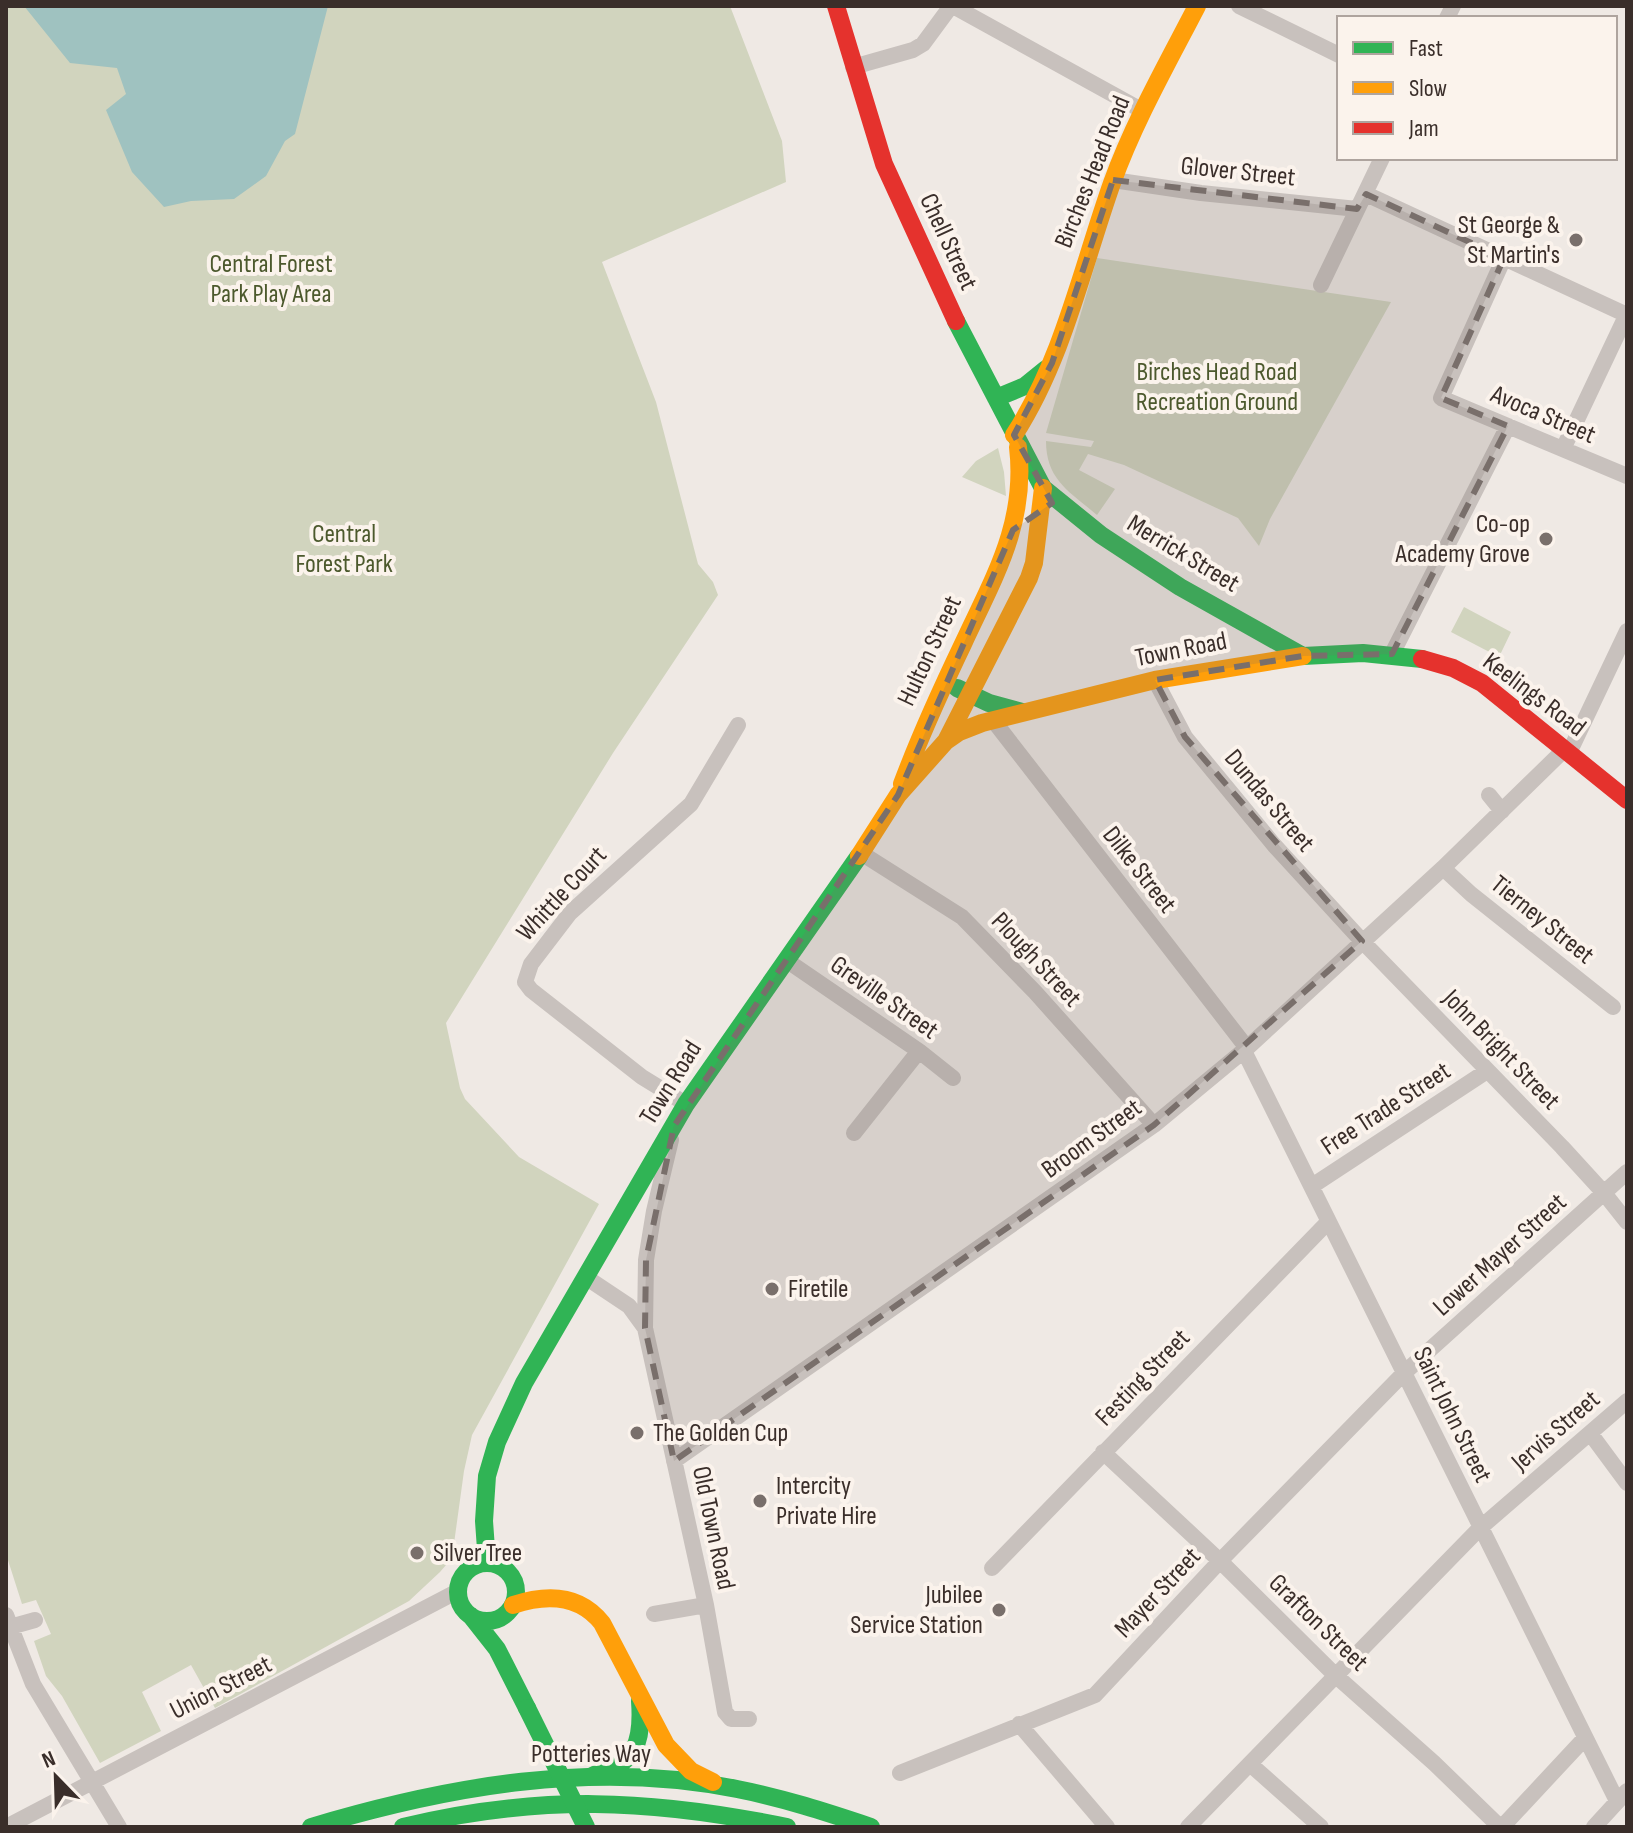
<svg xmlns="http://www.w3.org/2000/svg" width="1633" height="1833" font-family="'Sofia Sans Condensed',sans-serif">
<style>
.green{fill:#d1d4be}
.water{fill:#9fc2c0}
.lines{fill:none;stroke-linecap:round;stroke-linejoin:round}
.street{stroke:#c8c1bd;stroke-width:16}
.fast{stroke:#30b455;stroke-width:18}
.slow{stroke:#ff9f0a;stroke-width:18}
.jam{stroke:#e5322d;stroke-width:18}
.fast-bridge{stroke:#30b455;stroke-width:18}
.marked{fill:#796f6b;fill-opacity:0.2;stroke:#796f6b;stroke-width:6;stroke-dasharray:16 10;stroke-linejoin:round}
.poi-dot{fill:#796f6b;stroke:#fbf3ec;stroke-width:3}
.labels{text-anchor:middle;dominant-baseline:central;stroke-width:8;stroke-linejoin:round;paint-order:stroke}
.street-label{font-size:26px;fill:#3a2e2a;stroke:#fbf3ec}
.poi-label{font-size:26px;fill:#3a2e2a;stroke:#fbf3ec;text-anchor:start}
.park-label{font-size:26px;fill:#4c592d;stroke:#fbf3ec}
</style>
<rect width="100%" height="100%" fill="#efe9e4"/>
<path class="green" d="M 6,6 L 730,6 L 782,141 L 786,182 L 602,262 L 656,402 L 698,564 L 713,582 L 718,595 L 613,753 L 446,1023 L 460,1088 L 465,1099 L 519,1157 L 599,1204 L 472,1435 L 464,1471 L 452,1558 L 440,1572 L 409,1601 L 215,1708 L 191,1665 L 142,1692 L 161,1731 L 100,1763 L 62,1696 L 46,1676 L 34,1641 L 51,1634 L 36,1600 L 22,1604 L 6,1554 Z
M 1097,258 L 1391,302 L 1270,519 L 1259,546 L 1238,518 L 1124,465 L 1088,454 L 1079,470 L 1115,489 L 1097,515 C 1070,492 1046,480 1046,441 L 1091,447 L 1094,441 L 1046,433 Z
M 998,448 L 1004,472 L 1006,496 L 962,477 L 976,461 Z
M 1464,607 L 1511,632 L 1499,657 L 1451,632 Z"/>
<path class="water" d="M 24,6 L 328,6 L 295,134 L 285,141 L 266,176 L 234,199 L 191,201 L 164,207 L 132,172 L 106,110 L 126,94 L 117,68 L 70,63 Z"/>
<g class="lines">
<path class="street" d="M 953,6 L 1143,111
M 1239,6 L 1339,55
M 1447,18 L 1453,6
M 853,67 L 913,50 L 923,44 L 951,6
M 1113,180 L 1201,193 L 1357,209
M 1366,194 L 1627,315
M 1504,258 L 1441,398 L 1627,476
M 1321,285 L 1382,158
M 1563,449 L 1627,314
M 1392,654 L 1508,426
M 1155,680 L 1185,737 L 1274,845 L 1362,941 L 1562,1147 L 1604,1193 L 1627,1222
M 993,720 L 1247,1048
M 1569,753 L 1627,631
M 1489,795 L 1502,811
M 861,853 L 962,917 L 1035,992 L 1154,1125
M 1443,868 L 1471,894 L 1613,1007
M 786,960 L 919,1051 L 953,1078
M 1244,1051 L 1617,1801
M 686,1104 L 642,1077 L 531,990 L 525,982 L 531,964 L 570,913 L 691,804 L 738,725
M 854,1133 L 919,1051
M 671,1140 L 654,1211 L 646,1260 L 645,1328 L 706,1605 L 725,1712 L 731,1719 L 749,1719
M 1312,1186 L 1487,1071
M 587,1278 L 629,1306 L 645,1328
M 1590,1433 L 1627,1483
M 1103,1452 L 1220,1561 L 1335,1675 L 1434,1763 L 1500,1827
M 674,1461 L 1154,1125 L 1247,1048 L 1443,868 L 1565,749
M 992,1568 L 1328,1222
M 654,1614 L 706,1605
M 6,1615 L 33,1684 L 119,1827
M 10,1627 L 35,1620
M 1019,1724 L 1107,1827
M 1250,1764 L 1321,1827
M 900,1773 L 1095,1695 L 1220,1561 L 1404,1373 L 1627,1172
M 6,1827 L 458,1591
M 1188,1827 L 1480,1528 L 1627,1401
M 1502,1827 L 1585,1738
M 1594,1827 L 1627,1791"/>
<path class="fast" d="M 956,321 L 1043,488 L 1101,535 L 1180,587 L 1303,656 L 1363,653 L 1422,659
M 996,398 L 1025,386 L 1046,369
M 957,688 L 989,703 L 1022,712
M 487,1563 L 484,1521 L 487,1476 L 497,1442 L 524,1383 L 686,1104 L 859,856
M458 1592a29 29 0 1 1 58 0a29 29 0 1 1-58 0Z
M 471,1616 L 497,1649 L 527,1708
M 594,1775 C 636,1764 643,1742 640,1701
M 311,1827 C 448,1786 594,1760 737,1789 C 783,1798 826,1812 871,1827
M 403,1827 C 539,1794 651,1799 787,1827"/>
<path class="slow" d="M 1014,435 C 1063,359 1082,268 1112,183 C 1134,122 1167,64 1197,6
M 946,741 L 1029,578 L 1034,563 L 1043,488
M 902,784 C 920,736 941,690 963,644 C 994,577 1027,523 1018,447
M 859,856 L 898,795 L 946,741 L 959,732 L 982,723 L 1155,680 L 1303,656
M 513,1605 C 546,1594 579,1594 602,1623 L 666,1745 L 691,1771 L 713,1782"/>
<path class="jam" d="M 836,6 L 884,164 L 956,321
M 1422,659 L 1453,668 L 1482,683 L 1627,800"/>
<path class="fast-bridge" d="M 527,1708 L 586,1827"/>
</g>
<path class="marked" d="M 1113,180 L 1357,209 L 1366,194 L 1504,258 L 1441,398 L 1508,426 L 1392,654 L 1303,656 L 1155,680 L 1185,737 L 1362,941 L 1154,1125 L 674,1461 L 645,1328 L 646,1260 L 674,1126 L 898,795 L 1013,530 L 1052,503 L 1014,435 L 1052,363 Z"/>
<g class="poi-dot">
<circle cx="1576" cy="240" r="8"/>
<circle cx="1546" cy="539" r="8"/>
<circle cx="772" cy="1289" r="8"/>
<circle cx="637" cy="1433" r="8"/>
<circle cx="760" cy="1501" r="8"/>
<circle cx="417" cy="1553" r="8"/>
<circle cx="999" cy="1610" r="8"/>
</g>
<g class="labels">
<g class="street-label">
<text transform="translate(1093 172) rotate(-68)">Birches Head Road</text>
<text transform="translate(1238 172) rotate(6)">Glover Street</text>
<text transform="translate(948 242) rotate(65)">Chell Street</text>
<text transform="translate(1543 415) rotate(23)">Avoca Street</text>
<text transform="translate(1183 554) rotate(31)">Merrick Street</text>
<text transform="translate(1181 650) rotate(-11)">Town Road</text>
<text transform="translate(930 651) rotate(-65)">Hulton Street</text>
<text transform="translate(1534 695) rotate(37)">Keelings Road</text>
<text transform="translate(1269 801) rotate(50)">Dundas Street</text>
<text transform="translate(1139 870) rotate(52)">Dilke Street</text>
<text transform="translate(562 894) rotate(-47)">Whittle Court</text>
<text transform="translate(1542 920) rotate(39)">Tierney Street</text>
<text transform="translate(1036 960) rotate(47)">Plough Street</text>
<text transform="translate(884 998) rotate(35)">Greville Street</text>
<text transform="translate(1501 1050) rotate(46)">John Bright Street</text>
<text transform="translate(671 1083) rotate(-58)">Town Road</text>
<text transform="translate(1386 1109) rotate(-33)">Free Trade Street</text>
<text transform="translate(1092 1139) rotate(-36)">Broom Street</text>
<text transform="translate(1500 1255) rotate(-42)">Lower Mayer Street</text>
<text transform="translate(1143 1378) rotate(-46)">Festing Street</text>
<text transform="translate(1452 1415) rotate(64)">Saint John Street</text>
<text transform="translate(1556 1431) rotate(-41)">Jervis Street</text>
<text transform="translate(713 1528) rotate(78)">Old Town Road</text>
<text transform="translate(1158 1593) rotate(-47)">Mayer Street</text>
<text transform="translate(1318 1623) rotate(44)">Grafton Street</text>
<text transform="translate(221 1688) rotate(-27)">Union Street</text>
<text x="591" y="1754">Potteries Way</text>
</g>
<g class="poi-label">
<text x="1560" y="225" text-anchor="end">St George &amp;<tspan x="1560" dy="30">St Martin's</tspan></text>
<text x="1530" y="524" text-anchor="end">Co-op<tspan x="1530" dy="30">Academy Grove</tspan></text>
<text x="788" y="1289">Firetile</text>
<text x="653" y="1433">The Golden Cup</text>
<text x="776" y="1486">Intercity<tspan x="776" dy="30">Private Hire</tspan></text>
<text x="433" y="1553">Silver Tree</text>
<text x="983" y="1595" text-anchor="end">Jubilee<tspan x="983" dy="30">Service Station</tspan></text>
</g>
<g class="park-label">
<text x="271" y="264">Central Forest<tspan x="271" dy="30">Park Play Area</tspan></text>
<text x="1217" y="372">Birches Head Road<tspan x="1217" dy="30">Recreation Ground</tspan></text>
<text x="344" y="534">Central<tspan x="344" dy="30">Forest Park</tspan></text>
</g>
</g>
<rect width="1633" height="1833" fill="none" stroke="#3a2e2a" stroke-width="16"/>
<rect x="1337" y="16" width="280" height="144" fill="#fbf3ec" stroke="#aea49e" stroke-width="2"/>
<rect x="1353" y="42" width="40" height="12" fill="#30b455" stroke="#aea49e" stroke-width="2"/>
<text x="1409" y="56" font-size="24" fill="#3a2e2a">Fast</text>
<rect x="1353" y="82" width="40" height="12" fill="#ff9f0a" stroke="#aea49e" stroke-width="2"/>
<text x="1409" y="96" font-size="24" fill="#3a2e2a">Slow</text>
<rect x="1353" y="122" width="40" height="12" fill="#e5322d" stroke="#aea49e" stroke-width="2"/>
<text x="1409" y="136" font-size="24" fill="#3a2e2a">Jam</text>
<g transform="translate(56 1777) rotate(337)" stroke="#fbf3ec" stroke-width="6" paint-order="stroke">
<path d="M0-6L14 30L0 20L-14 30Z" fill="#3a2e2a"/>
<text y="-12" font-size="22" font-weight="bold" text-anchor="middle" fill="#3a2e2a">N</text>
</g>
</svg>
